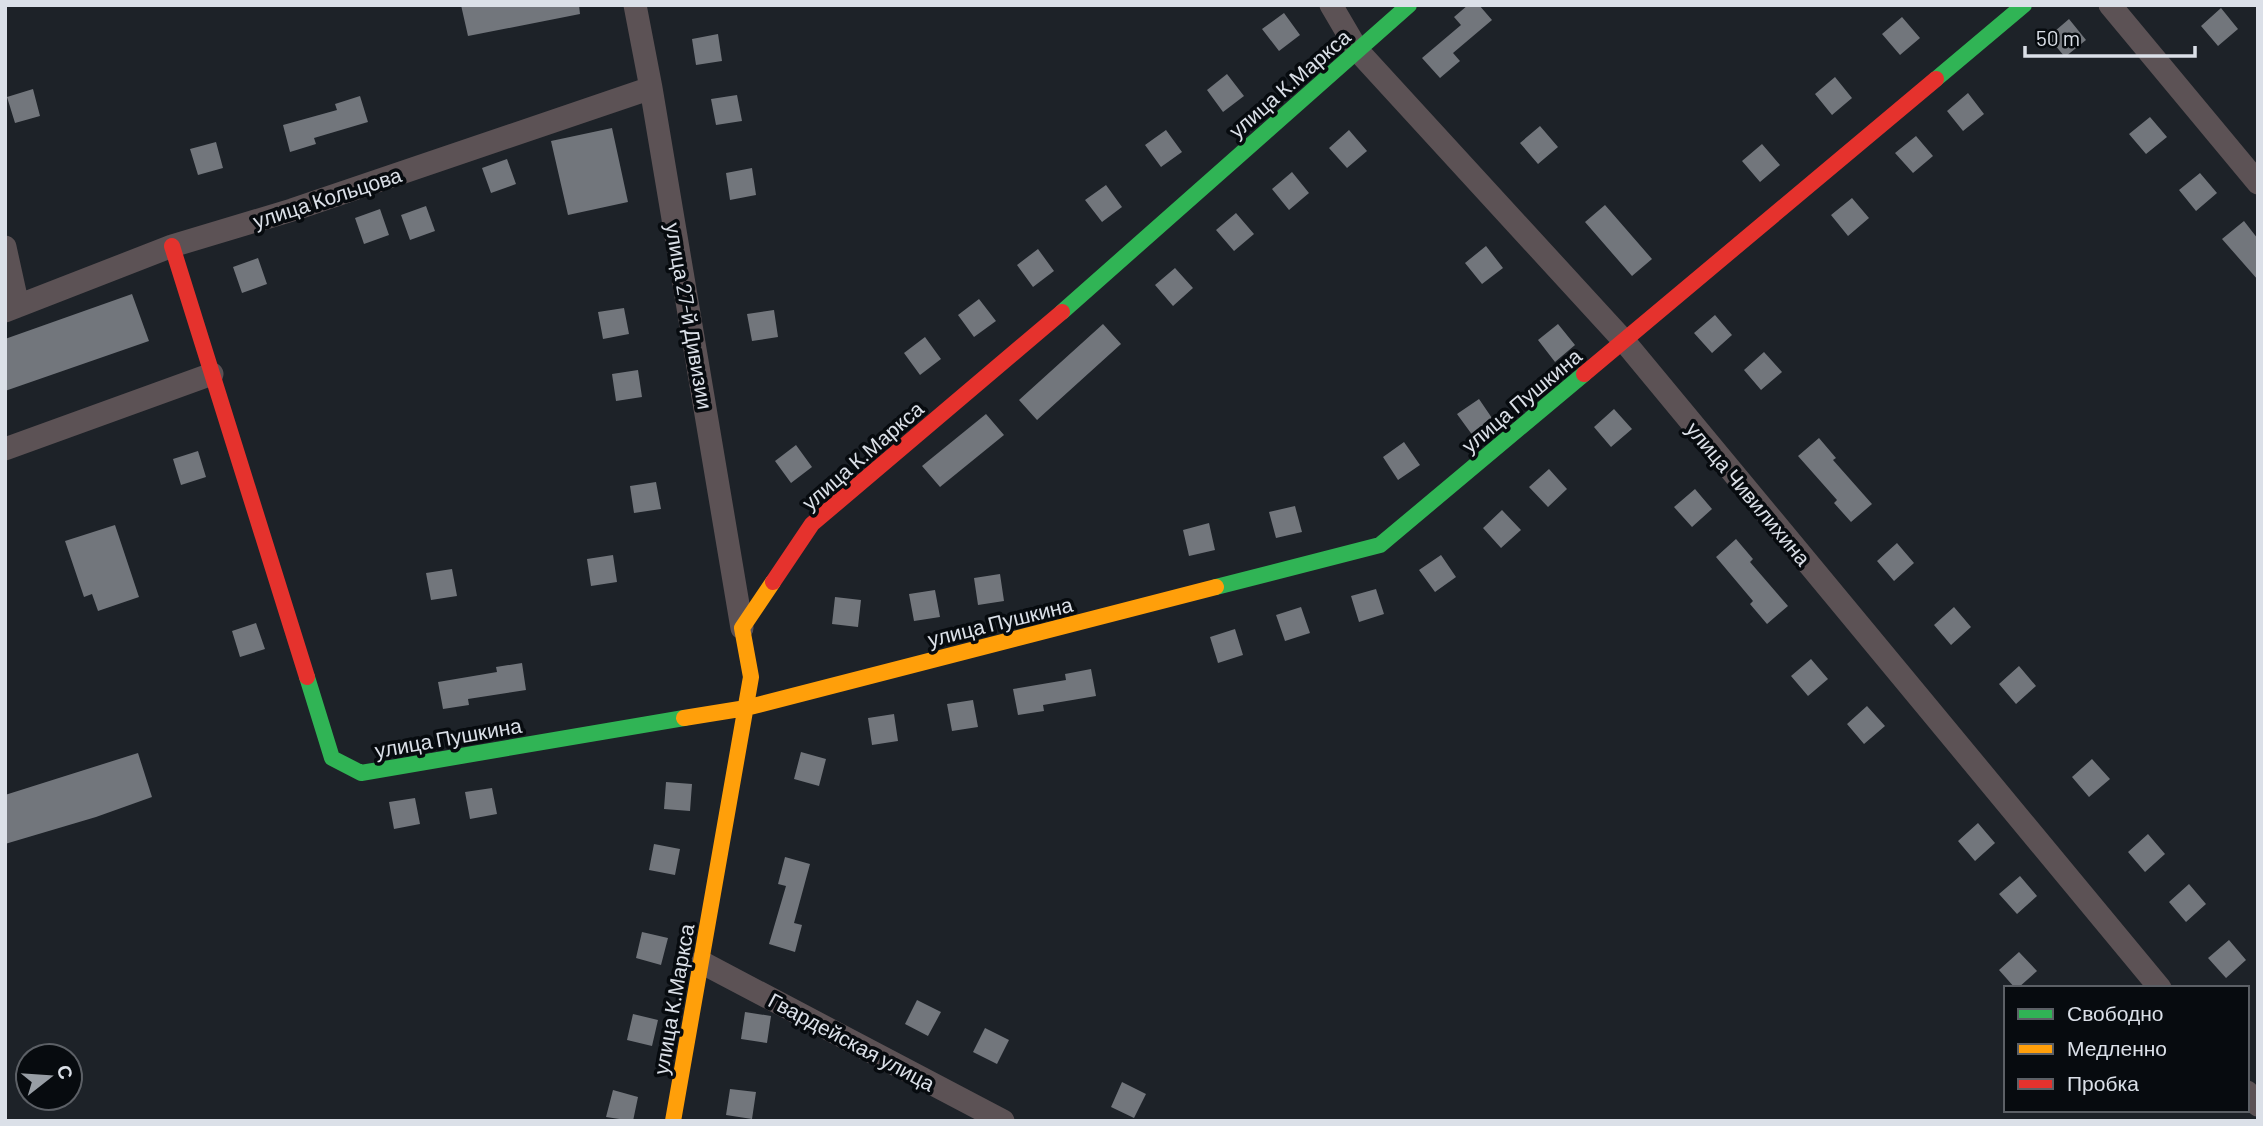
<svg xmlns="http://www.w3.org/2000/svg" width="2263" height="1126" font-family="Barlow,sans-serif">
<style>
.building{fill:#72767c}
.lines{fill:none;stroke-linecap:round;stroke-linejoin:round}
.street{stroke:#5c5255;stroke-width:23}
.fast{stroke:#30b455;stroke-width:16}
.slow{stroke:#ff9f0a;stroke-width:16}
.jam{stroke:#e5322d;stroke-width:16}
.labels{text-anchor:middle;dominant-baseline:central;stroke-width:7;stroke-linejoin:round;paint-order:stroke}
.street-label{font-size:21px;fill:#dbe0e8;stroke:#070b0f}
</style>
<rect width="100%" height="100%" fill="#1d2228"/>
<path class="building" d="M 461,5 L 579,5 L 580,14 L 468,36 Z
M 1468,5 L 1479,5 L 1492,20 L 1453,53 L 1460,61 L 1440,78 L 1422,58 L 1461,25 L 1454,17 Z
M 2221,8 L 2238,29 L 2218,46 L 2201,26 Z
M 1284,13 L 1300,35 L 1279,51 L 1262,29 Z
M 1902,17 L 1920,38 L 1900,55 L 1882,34 Z
M 2069,19 L 2086,40 L 2065,57 L 2048,37 Z
M 718,34 L 722,61 L 696,65 L 692,39 Z
M 1227,74 L 1244,96 L 1223,112 L 1207,90 Z
M 1835,77 L 1852,98 L 1832,115 L 1815,94 Z
M 33,89 L 40,116 L 15,123 L 7,97 Z
M 1968,93 L 1984,114 L 1963,131 L 1947,111 Z
M 737,95 L 742,121 L 716,125 L 711,99 Z
M 360,96 L 368,122 L 314,138 L 316,144 L 290,152 L 283,125 L 337,110 L 335,104 Z
M 2150,117 L 2167,137 L 2146,154 L 2129,134 Z
M 1540,126 L 1558,147 L 1538,164 L 1520,143 Z
M 612,128 L 628,202 L 568,215 L 551,141 Z
M 1166,130 L 1182,152 L 1161,167 L 1145,145 Z
M 1349,130 L 1367,151 L 1347,168 L 1329,148 Z
M 1916,136 L 1933,156 L 1913,173 L 1895,153 Z
M 216,142 L 223,168 L 198,175 L 190,149 Z
M 1762,144 L 1780,165 L 1760,182 L 1742,161 Z
M 507,159 L 516,184 L 491,193 L 482,168 Z
M 752,168 L 756,195 L 730,200 L 726,173 Z
M 1292,172 L 1309,193 L 1289,210 L 1272,189 Z
M 2200,173 L 2217,193 L 2196,211 L 2179,190 Z
M 1106,185 L 1122,207 L 1102,222 L 1085,200 Z
M 1852,198 L 1869,218 L 1848,236 L 1831,215 Z
M 1605,205 L 1652,259 L 1632,276 L 1585,222 Z
M 426,206 L 435,231 L 410,240 L 401,215 Z
M 380,209 L 389,235 L 364,244 L 355,218 Z
M 1236,213 L 1254,234 L 1234,251 L 1216,230 Z
M 2244,221 L 2258,239 L 2258,280 L 2222,239 Z
M 1486,246 L 1503,268 L 1482,284 L 1465,263 Z
M 1038,249 L 1054,271 L 1033,287 L 1017,265 Z
M 258,258 L 267,284 L 242,293 L 233,267 Z
M 1175,268 L 1193,288 L 1173,306 L 1155,285 Z
M 132,294 L 149,341 L 5,391 L 5,339 Z
M 979,299 L 996,321 L 974,337 L 958,315 Z
M 624,308 L 629,334 L 603,339 L 598,312 Z
M 774,310 L 778,337 L 752,341 L 747,314 Z
M 1715,315 L 1732,335 L 1712,353 L 1694,333 Z
M 1103,324 L 1121,344 L 1037,420 L 1019,400 Z
M 1558,324 L 1575,345 L 1555,362 L 1538,340 Z
M 925,337 L 941,359 L 920,375 L 904,353 Z
M 1764,352 L 1782,372 L 1761,390 L 1744,370 Z
M 638,370 L 642,397 L 616,401 L 612,374 Z
M 1479,399 L 1494,421 L 1473,436 L 1457,414 Z
M 1614,409 L 1632,429 L 1611,447 L 1594,427 Z
M 986,414 L 1004,435 L 940,487 L 922,466 Z
M 1819,438 L 1836,458 L 1833,460 L 1872,504 L 1851,522 L 1834,503 L 1837,500 L 1798,456 Z
M 1404,442 L 1420,465 L 1398,480 L 1383,457 Z
M 796,445 L 812,467 L 791,483 L 775,461 Z
M 198,451 L 206,477 L 181,485 L 173,459 Z
M 1549,469 L 1567,489 L 1548,507 L 1529,487 Z
M 656,482 L 661,509 L 634,513 L 630,486 Z
M 1695,489 L 1712,509 L 1692,527 L 1674,507 Z
M 1295,506 L 1302,532 L 1276,538 L 1269,512 Z
M 1502,510 L 1521,530 L 1501,548 L 1483,528 Z
M 1209,523 L 1215,550 L 1189,556 L 1183,530 Z
M 115,525 L 139,597 L 98,611 L 92,594 L 84,597 L 65,541 Z
M 1736,539 L 1753,559 L 1750,562 L 1788,606 L 1767,624 L 1750,604 L 1753,601 L 1716,557 Z
M 1897,543 L 1914,563 L 1894,581 L 1877,561 Z
M 613,555 L 617,582 L 591,586 L 587,559 Z
M 1441,555 L 1456,577 L 1435,592 L 1419,570 Z
M 452,569 L 457,596 L 431,600 L 426,573 Z
M 1000,574 L 1004,601 L 978,605 L 974,578 Z
M 1376,589 L 1384,614 L 1359,622 L 1351,596 Z
M 935,590 L 940,617 L 914,621 L 909,594 Z
M 835,597 L 861,600 L 858,627 L 832,624 Z
M 1301,607 L 1310,633 L 1285,641 L 1276,615 Z
M 1954,607 L 1971,627 L 1951,645 L 1934,625 Z
M 256,623 L 265,649 L 240,657 L 232,631 Z
M 1235,629 L 1243,655 L 1218,663 L 1210,637 Z
M 1811,659 L 1828,679 L 1808,696 L 1791,676 Z
M 522,663 L 526,690 L 468,699 L 469,705 L 443,709 L 438,682 L 497,672 L 496,667 Z
M 2019,666 L 2036,686 L 2016,704 L 1999,684 Z
M 1091,669 L 1096,696 L 1043,705 L 1044,711 L 1018,715 L 1013,689 L 1066,680 L 1065,674 Z
M 973,700 L 978,727 L 952,731 L 947,704 Z
M 1867,706 L 1885,726 L 1864,744 L 1847,724 Z
M 894,714 L 898,741 L 872,745 L 868,718 Z
M 801,752 L 826,759 L 819,786 L 794,779 Z
M 138,753 L 152,797 L 96,817 L 5,844 L 5,795 Z
M 2092,759 L 2110,779 L 2089,797 L 2072,777 Z
M 666,782 L 692,784 L 690,811 L 664,809 Z
M 492,788 L 497,814 L 470,819 L 465,792 Z
M 415,798 L 420,824 L 394,829 L 389,802 Z
M 1978,823 L 1995,843 L 1975,861 L 1958,841 Z
M 2148,834 L 2165,854 L 2145,872 L 2128,852 Z
M 654,844 L 680,849 L 675,875 L 649,870 Z
M 785,857 L 810,864 L 794,923 L 802,925 L 795,952 L 769,944 L 786,886 L 778,884 Z
M 2020,876 L 2037,896 L 2017,914 L 1999,894 Z
M 2189,884 L 2206,904 L 2186,922 L 2169,902 Z
M 642,932 L 668,938 L 661,965 L 636,958 Z
M 2229,940 L 2246,960 L 2226,978 L 2208,958 Z
M 2019,952 L 2037,971 L 2018,988 L 2015,988 L 1999,970 Z
M 917,1000 L 941,1012 L 928,1036 L 905,1024 Z
M 745,1012 L 771,1016 L 767,1043 L 741,1039 Z
M 633,1014 L 658,1020 L 652,1046 L 627,1040 Z
M 985,1028 L 1009,1040 L 997,1064 L 973,1052 Z
M 1122,1082 L 1146,1094 L 1134,1118 L 1111,1107 Z
M 730,1089 L 756,1092 L 752,1119 L 726,1115 Z
M 613,1090 L 638,1097 L 633,1121 L 606,1117 Z"/>
<g class="lines">
<path class="street" d="M 635,5 L 651,88 L 742,628
M 1331,5 L 1358,51 L 1624,341 L 2160,988
M 2110,5 L 2258,183
M 5,247 L 18,306
M 5,311 L 172,246 L 292,210 L 651,88
M 5,449 L 212,374
M 701,962 L 1003,1121
M 2247,1092 L 2258,1105"/>
<path class="fast" d="M 1936,79 L 2024,5
M 1062,312 L 1409,5
M 1216,587 L 1380,545 L 1584,374
M 307,677 L 332,758 L 361,773 L 684,718"/>
<path class="slow" d="M 684,718 L 746,708 L 1216,587
M 673,1121 L 751,677 L 742,628 L 773,582"/>
<path class="jam" d="M 172,246 L 307,677
M 1584,374 L 1936,79
M 773,582 L 812,524 L 1062,312"/>
</g>
<g class="labels">
<g class="street-label">
<text transform="translate(1289 83) rotate(-41)">улица К.Маркса</text>
<text transform="translate(327 197) rotate(-18)">улица Кольцова</text>
<text transform="translate(690 316) rotate(80)">улица 27-й Дивизии</text>
<text transform="translate(1521 400) rotate(-40)">улица Пушкина</text>
<text transform="translate(862 455) rotate(-41)">улица К.Маркса</text>
<text transform="translate(1749 493) rotate(50)">улица Чивилихина</text>
<text transform="translate(1000 621) rotate(-14)">улица Пушкина</text>
<text transform="translate(448 737) rotate(-10)">улица Пушкина</text>
<text transform="translate(673 999) rotate(-80)">улица К.Маркса</text>
<text transform="translate(852 1041) rotate(28)">Гвардейская улица</text>
</g>
</g>
<rect width="2263" height="1126" fill="none" stroke="#dbe0e8" stroke-width="14"/>
<rect x="2004" y="986" width="245" height="126" fill="#070b0f" stroke="#5c6066" stroke-width="2"/>
<rect x="2018" y="1009" width="35" height="10" fill="#30b455" stroke="#5c6066" stroke-width="2"/>
<text x="2067" y="1021" font-size="21" fill="#dbe0e8">Свободно</text>
<rect x="2018" y="1044" width="35" height="10" fill="#ff9f0a" stroke="#5c6066" stroke-width="2"/>
<text x="2067" y="1056" font-size="21" fill="#dbe0e8">Медленно</text>
<rect x="2018" y="1079" width="35" height="10" fill="#e5322d" stroke="#5c6066" stroke-width="2"/>
<text x="2067" y="1091" font-size="21" fill="#dbe0e8">Пробка</text>
<g transform="translate(49 1077) rotate(73)"><circle r="33" fill="#070b0f" stroke="#5c6066" stroke-width="2"/>
<path d="M0-5L12 26L0 18L-12 26Z" fill="#989ea5"/>
<text y="-10" font-size="19" font-weight="bold" text-anchor="middle" fill="#dbe0e8">С</text>
</g>
<path d="M2025 46v10h170v-10" fill="none" stroke="#dbe0e8" stroke-width="3.5"/>
<text x="2036" y="46" font-size="21" fill="#dbe0e8" stroke="#070b0f" stroke-width="5" paint-order="stroke">50 m</text>
</svg>
